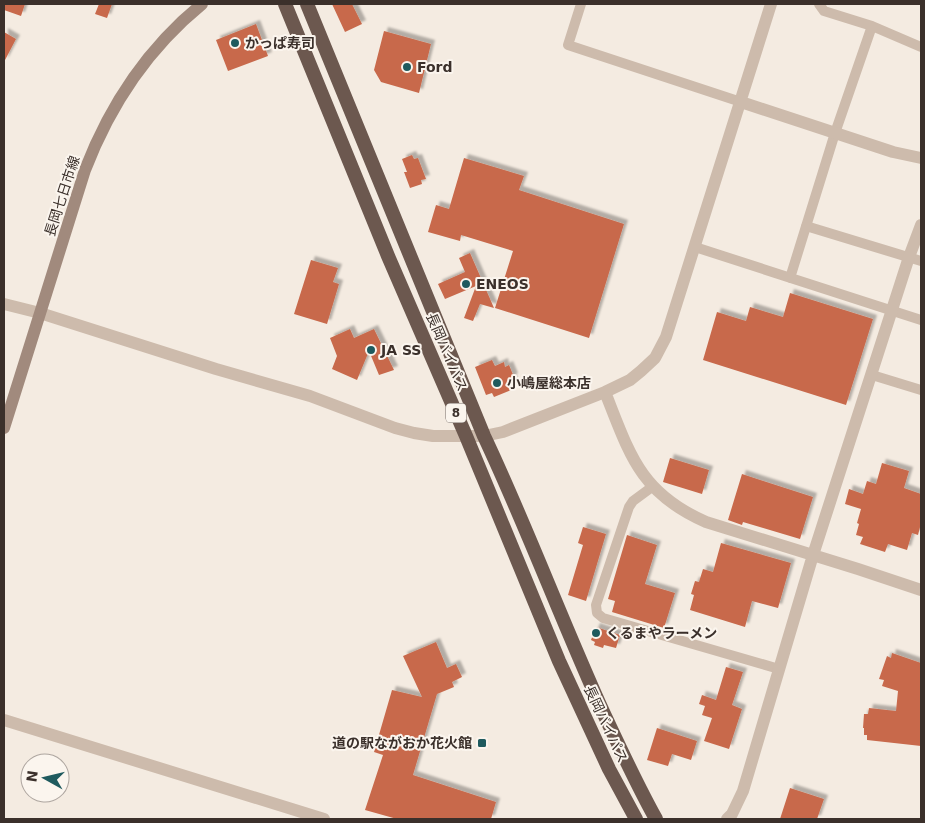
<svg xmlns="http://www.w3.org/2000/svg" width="925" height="823" font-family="'DejaVu Sans','Noto Sans JP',sans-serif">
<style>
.building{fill:#c8694b;filter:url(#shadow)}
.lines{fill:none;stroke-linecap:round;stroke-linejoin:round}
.minor{stroke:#cdbbac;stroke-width:10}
.tertiary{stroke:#cdbbac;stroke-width:12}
.secondary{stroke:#a18a7d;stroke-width:12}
.trunk{stroke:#6c584f;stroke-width:14}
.poi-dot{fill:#1f5a5e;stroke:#fbf5ee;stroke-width:2}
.labels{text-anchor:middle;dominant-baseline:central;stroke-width:4;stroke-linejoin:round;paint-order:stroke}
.shield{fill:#fbf5ee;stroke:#756b66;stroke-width:1}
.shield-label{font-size:12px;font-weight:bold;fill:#3b302b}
.poi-label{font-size:14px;font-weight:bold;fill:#3b302b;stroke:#fbf5ee;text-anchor:start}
.street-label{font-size:14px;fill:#3b302b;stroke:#fbf5ee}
</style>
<defs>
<filter id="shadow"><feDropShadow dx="4" dy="-4" stdDeviation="1" flood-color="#0004"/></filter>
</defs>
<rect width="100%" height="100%" fill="#f4ebe1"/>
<path class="building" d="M 4,4 L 25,4 L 21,16 L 4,10 Z
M 99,4 L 112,4 L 107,18 L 95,14 Z
M 332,4 L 352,4 L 362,24 L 345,32 Z
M 256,24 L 268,56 L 228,71 L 216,40 Z
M 384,31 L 431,44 L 419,93 L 381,82 L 374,70 Z
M 4,32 L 16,39 L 4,62 Z
M 412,155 L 414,159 L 418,158 L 426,179 L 421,180 L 422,184 L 410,188 L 404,172 L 407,172 L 402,159 Z
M 464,158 L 524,176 L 519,190 L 624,224 L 589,338 L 495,308 L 513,251 L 461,235 L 460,241 L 428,232 L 436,205 L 449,209 Z
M 470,253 L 494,308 L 480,304 L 473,321 L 464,318 L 476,286 L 445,299 L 438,284 L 465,272 L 459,258 Z
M 311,260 L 338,268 L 333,282 L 339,284 L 327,324 L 294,314 Z
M 790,293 L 873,319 L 846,405 L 703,360 L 717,312 L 746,321 L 750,307 L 783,317 Z
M 350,329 L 354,338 L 374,329 L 394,370 L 379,375 L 369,351 L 357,380 L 332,369 L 337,356 L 330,338 Z
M 492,360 L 495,366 L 504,362 L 505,367 L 509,365 L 514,377 L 512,378 L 516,388 L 494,397 L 492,393 L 486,395 L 475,367 Z
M 670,458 L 709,470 L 702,494 L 663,482 Z
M 882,463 L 909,471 L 904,488 L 921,494 L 921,523 L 918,535 L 912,533 L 907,550 L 888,544 L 885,552 L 860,544 L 863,537 L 856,535 L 859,524 L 857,523 L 861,509 L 845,504 L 849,489 L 863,494 L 867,481 L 876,484 Z
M 742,474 L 813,497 L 800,539 L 743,522 L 742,525 L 728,520 Z
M 583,527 L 606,534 L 586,601 L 568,595 L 583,545 L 578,543 Z
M 627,535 L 657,545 L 645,584 L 675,593 L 664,628 L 612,612 L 615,601 L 608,599 Z
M 721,543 L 791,563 L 778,608 L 752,601 L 745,627 L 690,610 L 694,595 L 691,594 L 695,581 L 699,582 L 703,569 L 713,572 Z
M 596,627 L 620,635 L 616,648 L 604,645 L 603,648 L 594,645 L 595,642 L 591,640 Z
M 436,642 L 447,668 L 456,664 L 462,677 L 452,682 L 454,687 L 437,694 L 413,775 L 496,802 L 491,819 L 397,819 L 365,810 L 383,755 L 374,752 L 392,690 L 422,697 L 403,656 Z
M 892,653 L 921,663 L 921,746 L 867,740 L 867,735 L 864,735 L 864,728 L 863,728 L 864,714 L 868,714 L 869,708 L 896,711 L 898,691 L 882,686 L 884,680 L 879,679 L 887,656 L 891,658 Z
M 726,667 L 743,672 L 732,705 L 742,709 L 729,749 L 704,741 L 712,718 L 702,715 L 705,706 L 699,704 L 702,695 L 716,700 Z
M 657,728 L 697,741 L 691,760 L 672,754 L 668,766 L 647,760 Z
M 790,788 L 824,799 L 817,819 L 780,819 Z"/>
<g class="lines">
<path class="minor" d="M 581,4 L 568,45 L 741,102
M 819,4 L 824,11 L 872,26 L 921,47
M 806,226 L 921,261
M 695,247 L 921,320
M 790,278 L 835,133 L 872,26
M 872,375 L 921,390
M 652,487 L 633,501 L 629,507 L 596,605 L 597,613 L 603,618 L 779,669"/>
<path class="tertiary" d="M 741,102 L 893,152 L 921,158
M 4,304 L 40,313 L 216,369 L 310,396 L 395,428 L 414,433 L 433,436 L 484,436 L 503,432 L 605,392 L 630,380 L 641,371 L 655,358 L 666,337 L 771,4
M 605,392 C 630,455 640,493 706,522 L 858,569 L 921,590
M 4,720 L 324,819
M 727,819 L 732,814 L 743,791 L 813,555 L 909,257 L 921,225"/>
<path class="secondary" d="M 4,428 L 85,170 C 110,105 148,48 202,4"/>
<path class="trunk" d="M 285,4 L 388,256 L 466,436 L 559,661 L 609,769 L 636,819
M 307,4 L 484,436 C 527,527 562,622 604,714 C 621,750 637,785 656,819"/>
</g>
<g class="poi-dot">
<circle cx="235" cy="43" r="5"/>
<circle cx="407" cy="67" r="5"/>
<circle cx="466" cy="284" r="5"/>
<circle cx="371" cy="350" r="5"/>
<circle cx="497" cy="383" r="5"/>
<circle cx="596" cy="633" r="5"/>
<rect x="477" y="738" width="10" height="10" rx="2.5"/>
</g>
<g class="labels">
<rect class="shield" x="446" y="403.5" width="20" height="19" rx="4"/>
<g class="shield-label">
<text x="456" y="413">8</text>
</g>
<g class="poi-label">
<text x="245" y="43">かっぱ寿司</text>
<text x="417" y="67">Ford</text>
<text x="476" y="284">ENEOS</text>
<text x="381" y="350">JA SS</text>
<text x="507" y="383">小嶋屋総本店</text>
<text x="606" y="633">くるまやラーメン</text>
<text x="472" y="743" text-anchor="end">道の駅ながおか花火館</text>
</g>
<g class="street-label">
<text transform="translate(62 196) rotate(-72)">長岡七日市線</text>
<text transform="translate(447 352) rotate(67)">長岡バイパス</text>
<text transform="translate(606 724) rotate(65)">長岡バイパス</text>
</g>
</g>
<rect width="925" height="823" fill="none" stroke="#3b302b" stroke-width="10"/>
<g transform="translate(45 778) rotate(278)"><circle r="24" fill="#fbf5ee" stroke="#aea6a0"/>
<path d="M0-4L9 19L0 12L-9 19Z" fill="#1f5a5e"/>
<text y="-8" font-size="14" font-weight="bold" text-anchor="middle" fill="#3b302b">N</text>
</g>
</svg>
